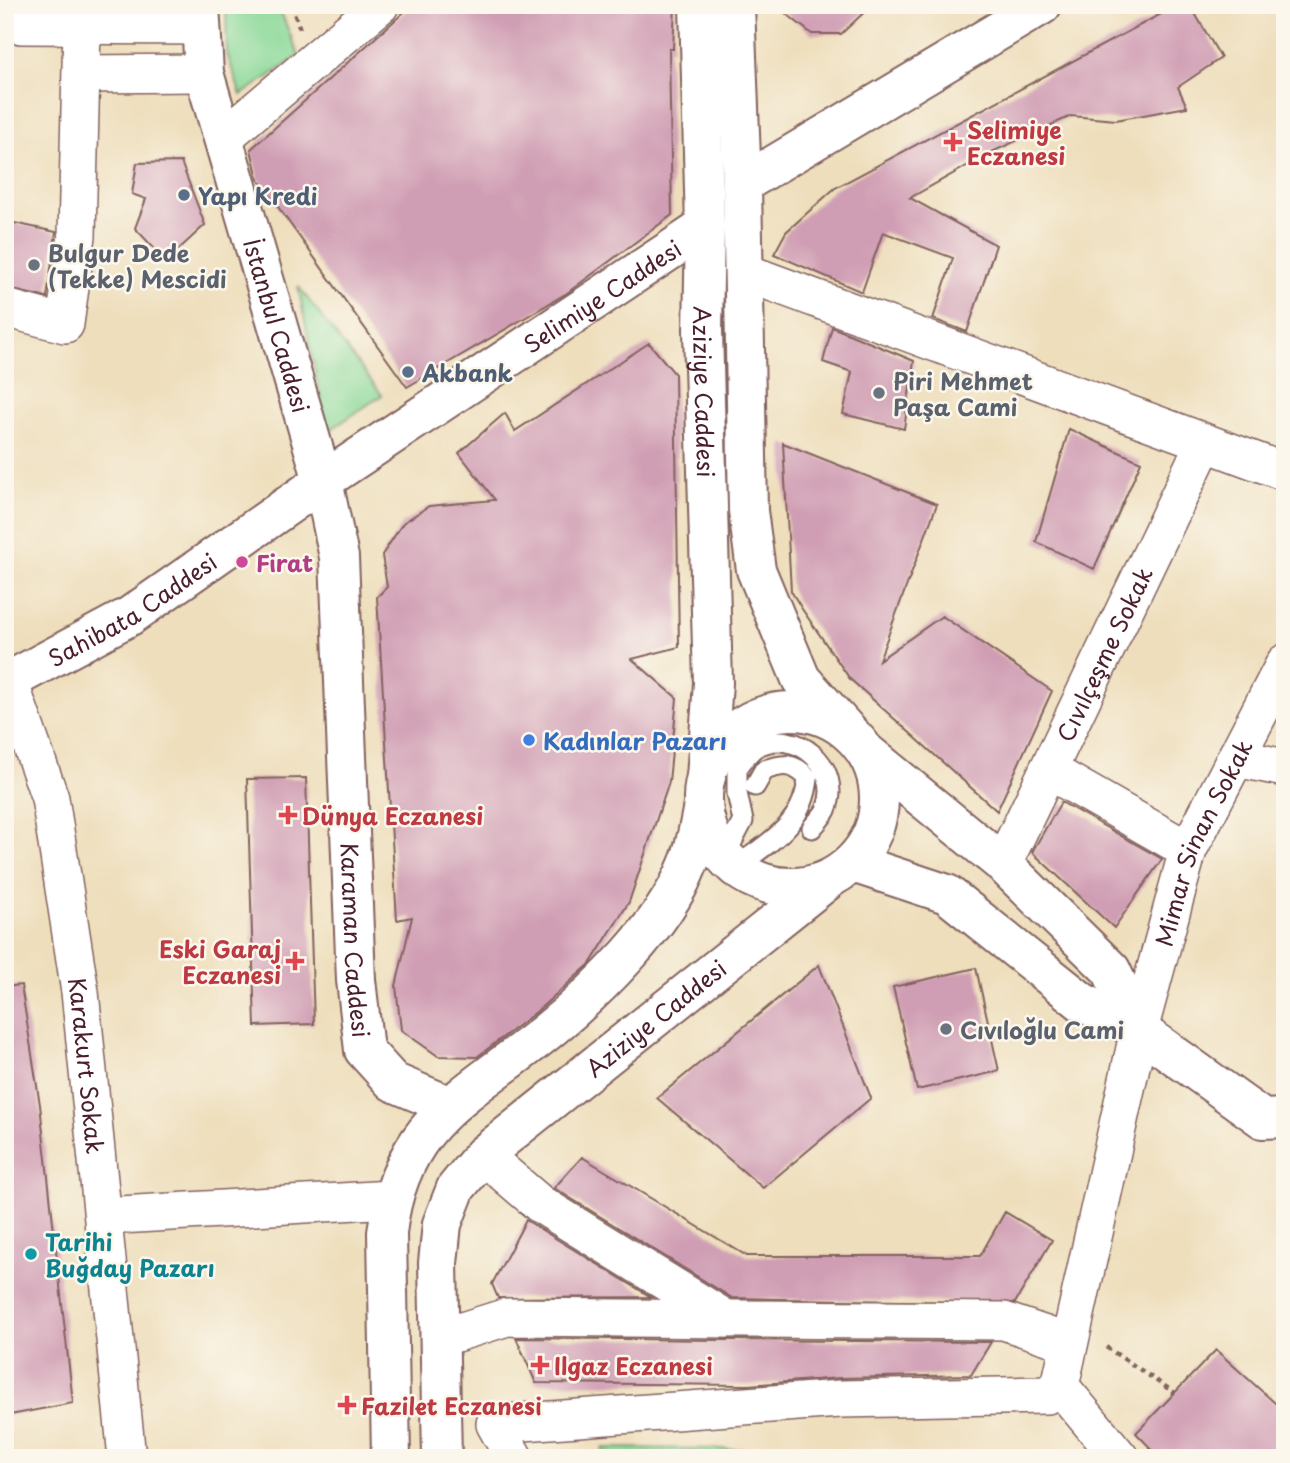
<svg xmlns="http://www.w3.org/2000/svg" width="1290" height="1463" font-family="'Playpen Sans',sans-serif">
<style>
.green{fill:#88d897;stroke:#697c61;stroke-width:2}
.building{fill:#d09eb4}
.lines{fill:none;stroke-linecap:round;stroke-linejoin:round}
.lane-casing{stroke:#83625e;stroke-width:23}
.street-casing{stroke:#83625e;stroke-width:40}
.secondary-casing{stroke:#83625e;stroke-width:42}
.path{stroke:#83625e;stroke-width:4.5;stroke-dasharray:5 5;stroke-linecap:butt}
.lane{stroke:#fff;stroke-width:19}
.street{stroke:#fff;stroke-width:37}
.secondary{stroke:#fff;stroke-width:38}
.health-dot{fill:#e0444e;stroke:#fbf7ec;stroke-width:2.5}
.service-dot{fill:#5c6f8a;stroke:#fbf7ec;stroke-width:2.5}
.worship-dot{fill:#6b7280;stroke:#fbf7ec;stroke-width:2.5}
.hotel-dot{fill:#d1479c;stroke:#fbf7ec;stroke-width:2.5}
.shop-dot{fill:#3f7fe0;stroke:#fbf7ec;stroke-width:2.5}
.culture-dot{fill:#0f9aa8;stroke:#fbf7ec;stroke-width:2.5}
.labels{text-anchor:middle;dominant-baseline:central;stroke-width:5;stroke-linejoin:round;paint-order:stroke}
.health-label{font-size:23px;font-weight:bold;fill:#be3a42;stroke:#fbf7ec;text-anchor:start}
.service-label{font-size:23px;font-weight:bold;fill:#4e5e75;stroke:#fbf7ec;text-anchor:start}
.worship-label{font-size:23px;font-weight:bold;fill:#5b616d;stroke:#fbf7ec;text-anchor:start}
.street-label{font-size:23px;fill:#4a1f2b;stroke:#fbf7ec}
.hotel-label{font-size:23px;font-weight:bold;fill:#b23c85;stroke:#fbf7ec;text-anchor:start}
.shop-label{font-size:23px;font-weight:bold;fill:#366cbe;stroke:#fbf7ec;text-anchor:start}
.culture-label{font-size:23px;font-weight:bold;fill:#0d838f;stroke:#fbf7ec;text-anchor:start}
</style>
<rect width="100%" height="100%" fill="#fbf7ec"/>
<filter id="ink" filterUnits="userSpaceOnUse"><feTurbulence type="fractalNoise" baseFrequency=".0143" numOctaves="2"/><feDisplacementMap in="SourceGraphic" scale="14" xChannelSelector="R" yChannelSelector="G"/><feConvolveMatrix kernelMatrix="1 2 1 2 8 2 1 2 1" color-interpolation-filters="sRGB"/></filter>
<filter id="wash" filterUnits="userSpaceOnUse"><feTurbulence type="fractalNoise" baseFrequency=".00686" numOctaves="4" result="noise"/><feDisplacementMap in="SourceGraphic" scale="28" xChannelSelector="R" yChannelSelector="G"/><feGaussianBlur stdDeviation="1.57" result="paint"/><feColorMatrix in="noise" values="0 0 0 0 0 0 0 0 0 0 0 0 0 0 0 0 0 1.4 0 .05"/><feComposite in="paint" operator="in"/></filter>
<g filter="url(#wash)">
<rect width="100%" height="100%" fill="#eedebc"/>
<path class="green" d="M 226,5 L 278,5 L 299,56 L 241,95 L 227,54 Z
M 298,286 L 382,395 L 327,432 Z
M 602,1448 L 827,1450 L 825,1458 L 606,1458 Z"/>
<g id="blocks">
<path class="building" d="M 412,5 L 675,5 L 673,49 L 669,49 L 672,215 L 567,293 L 407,387 L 258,179 L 251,149 Z
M 775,5 L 872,5 L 841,34 L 812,34 Z
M 1156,5 L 1190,5 L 1221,58 L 1178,87 L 1187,107 L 1116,120 L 1071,116 L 992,152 L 910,198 L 996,245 L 967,332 L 933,319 L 953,258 L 883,232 L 862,292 L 774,254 L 786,232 L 835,188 L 1161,14 Z
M 181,162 L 205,225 L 166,261 L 135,228 L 146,199 L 132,194 L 137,163 Z
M 5,221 L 56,232 L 47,298 L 5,288 Z
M 832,327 L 914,361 L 904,429 L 843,414 L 852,372 L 823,362 Z
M 649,343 L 675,374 L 679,647 L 632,659 L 677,698 L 669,782 L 629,902 L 590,964 L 536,1012 L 477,1057 L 438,1056 L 401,1030 L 396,986 L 412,917 L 397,920 L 377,597 L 387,587 L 382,555 L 403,523 L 429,506 L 495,500 L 459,453 L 505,413 L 515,431 Z
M 1069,429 L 1141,462 L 1094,569 L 1036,542 Z
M 783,443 L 937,504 L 879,660 L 942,616 L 1052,691 L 997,811 L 850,679 L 802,609 L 791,591 Z
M 306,778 L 314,1024 L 255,1026 L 247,779 Z
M 1061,802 L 1162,859 L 1114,928 L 1032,852 Z
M 819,965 L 871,1098 L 763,1188 L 657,1098 Z
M 976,968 L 999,1071 L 917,1090 L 893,987 Z
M 21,985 L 40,1105 L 73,1403 L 5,1416 L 5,987 Z
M 582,1157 L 747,1256 L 980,1256 L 1005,1212 L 1052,1240 L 1015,1303 L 732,1298 L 554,1188 Z
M 526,1220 L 529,1222 L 651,1297 L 498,1298 L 492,1284 Z
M 516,1338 L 726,1340 L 991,1342 L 971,1375 L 840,1378 L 748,1385 L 536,1383 Z
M 1216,1350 L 1285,1412 L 1285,1458 L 1160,1458 L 1136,1433 Z"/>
</g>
</g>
<g filter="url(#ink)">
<use href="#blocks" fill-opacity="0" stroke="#83625e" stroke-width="2"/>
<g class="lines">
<g class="lane-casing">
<path id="lane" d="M 724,857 L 743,821 L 737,793 L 737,768 C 742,762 749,751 756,747 C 797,725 844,769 826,810 C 823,816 816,823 812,828
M 736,867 C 771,841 804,824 808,778 C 793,762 783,764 764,770 L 755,786"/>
</g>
<g class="street-casing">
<g id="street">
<path d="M 21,5 L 21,25 L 200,26"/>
<path d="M 82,74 L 204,73"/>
<path d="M 223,138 L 380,5"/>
<path d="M 744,272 L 1285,472"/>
<path d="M 5,308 L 65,324 L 77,236 L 82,25"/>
<path id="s1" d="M 9,681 L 50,798 L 80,992 L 127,1458"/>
<path d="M 1236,758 L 1285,768"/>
<path d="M 1048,770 L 1188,850"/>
<path id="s2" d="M 1003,864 L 1204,444"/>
<path d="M 483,1155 L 540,1204 L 726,1319"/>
<path d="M 103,1216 L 391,1199"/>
<path d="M 440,1338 L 507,1317 L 1004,1321 L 1069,1343"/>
<path d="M 1060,1386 L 1120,1458"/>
<path id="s3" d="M 514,1458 L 495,1424 L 840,1399 L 1047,1395 L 1060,1386 L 1139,1030 L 1188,850 L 1285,663"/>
</g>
</g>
<g class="secondary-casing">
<g id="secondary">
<path id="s4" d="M 200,5 L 204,73 L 323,481 L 339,557 L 356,980 L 364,1050 L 393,1082 L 450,1106"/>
<path id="s5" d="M 699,5 L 705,227 L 703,330 L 713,683 L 706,777"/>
<path d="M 735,5 L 742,184 L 748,511 L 756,570 L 801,679 L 846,729"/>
<path d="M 742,184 L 1042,5"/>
<path id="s6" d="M 5,683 L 130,616 L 323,481 L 705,227"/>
<circle cx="791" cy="799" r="88"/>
<path d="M 866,752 L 1003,864 L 1111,970 L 1139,1030"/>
<path d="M 853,863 L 947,894 L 1082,1002 L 1139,1030 L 1263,1119 L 1285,1118"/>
<path d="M 391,1458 L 387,1233 C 400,1119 470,1095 550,1029 C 598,990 664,925 687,867 C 696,847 699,826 703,805"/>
<path id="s7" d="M 442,1458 L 438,1263 L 442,1224 L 456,1188 L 483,1155 L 828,880"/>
</g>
</g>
<path class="path" d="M 291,5 L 300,29
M 1106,1347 L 1175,1393"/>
<use href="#lane" class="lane"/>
<use href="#street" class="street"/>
<use href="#secondary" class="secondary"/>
</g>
</g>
<g class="health-dot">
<path d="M949.5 131.5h7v7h7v7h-7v7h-7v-7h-7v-7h7z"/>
<path d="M284.5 804.5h7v7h7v7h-7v7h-7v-7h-7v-7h7z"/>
<path d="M291.5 950.5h7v7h7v7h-7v7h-7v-7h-7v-7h7z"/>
<path d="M536.5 1354.5h7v7h7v7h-7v7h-7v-7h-7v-7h7z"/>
<path d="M343.5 1394.5h7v7h7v7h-7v7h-7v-7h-7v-7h7z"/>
</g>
<g class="service-dot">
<circle cx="184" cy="195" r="7"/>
<circle cx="408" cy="372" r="7"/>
</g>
<g class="worship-dot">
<circle cx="34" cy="265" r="7"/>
<circle cx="879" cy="393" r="7"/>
<circle cx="946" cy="1029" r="7"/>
</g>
<circle class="hotel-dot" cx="242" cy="562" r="7"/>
<circle class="shop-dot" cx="529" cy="740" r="7"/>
<circle class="culture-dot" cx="31" cy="1254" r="7"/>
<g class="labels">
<g class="health-label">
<text x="967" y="129">Selimiye<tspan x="967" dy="26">Eczanesi</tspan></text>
<text x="302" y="815">Dünya Eczanesi</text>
<text x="281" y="948" text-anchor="end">Eski Garaj<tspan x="281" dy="26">Eczanesi</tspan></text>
<text x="554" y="1365">Ilgaz Eczanesi</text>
<text x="361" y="1405">Fazilet Eczanesi</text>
</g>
<g class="service-label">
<text x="198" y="195">Yapı Kredi</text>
<text x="422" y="372">Akbank</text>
</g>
<g class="worship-label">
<text x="48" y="252">Bulgur Dede<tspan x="48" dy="26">(Tekke) Mescidi</tspan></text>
<text x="893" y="380">Piri Mehmet<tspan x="893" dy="26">Paşa Cami</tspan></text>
<text x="960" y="1029">Cıvıloğlu Cami</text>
</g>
<g class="street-label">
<text stroke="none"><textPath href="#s6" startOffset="712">Selimiye Caddesi</textPath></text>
<text stroke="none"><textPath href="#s4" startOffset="331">İstanbul Caddesi</textPath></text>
<text stroke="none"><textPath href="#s5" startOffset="387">Aziziye Caddesi</textPath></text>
<text stroke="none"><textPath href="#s6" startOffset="147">Sahibata Caddesi</textPath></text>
<text stroke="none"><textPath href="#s2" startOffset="233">Cıvılçeşme Sokak</textPath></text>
<text stroke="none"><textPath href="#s3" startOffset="1171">Mimar Sinan Sokak</textPath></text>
<text stroke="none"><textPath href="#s4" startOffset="954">Karaman Caddesi</textPath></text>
<text stroke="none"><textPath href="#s7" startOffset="536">Aziziye Caddesi</textPath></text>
<text stroke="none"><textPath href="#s1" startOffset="394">Karakurt Sokak</textPath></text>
</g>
<g class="hotel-label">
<text x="256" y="562">Firat</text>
</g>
<g class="shop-label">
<text x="543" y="740">Kadınlar Pazarı</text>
</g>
<g class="culture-label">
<text x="45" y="1241">Tarihi<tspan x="45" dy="26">Buğday Pazarı</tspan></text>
</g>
</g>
<rect width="1290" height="1463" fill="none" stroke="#fbf7ec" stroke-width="28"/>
</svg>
